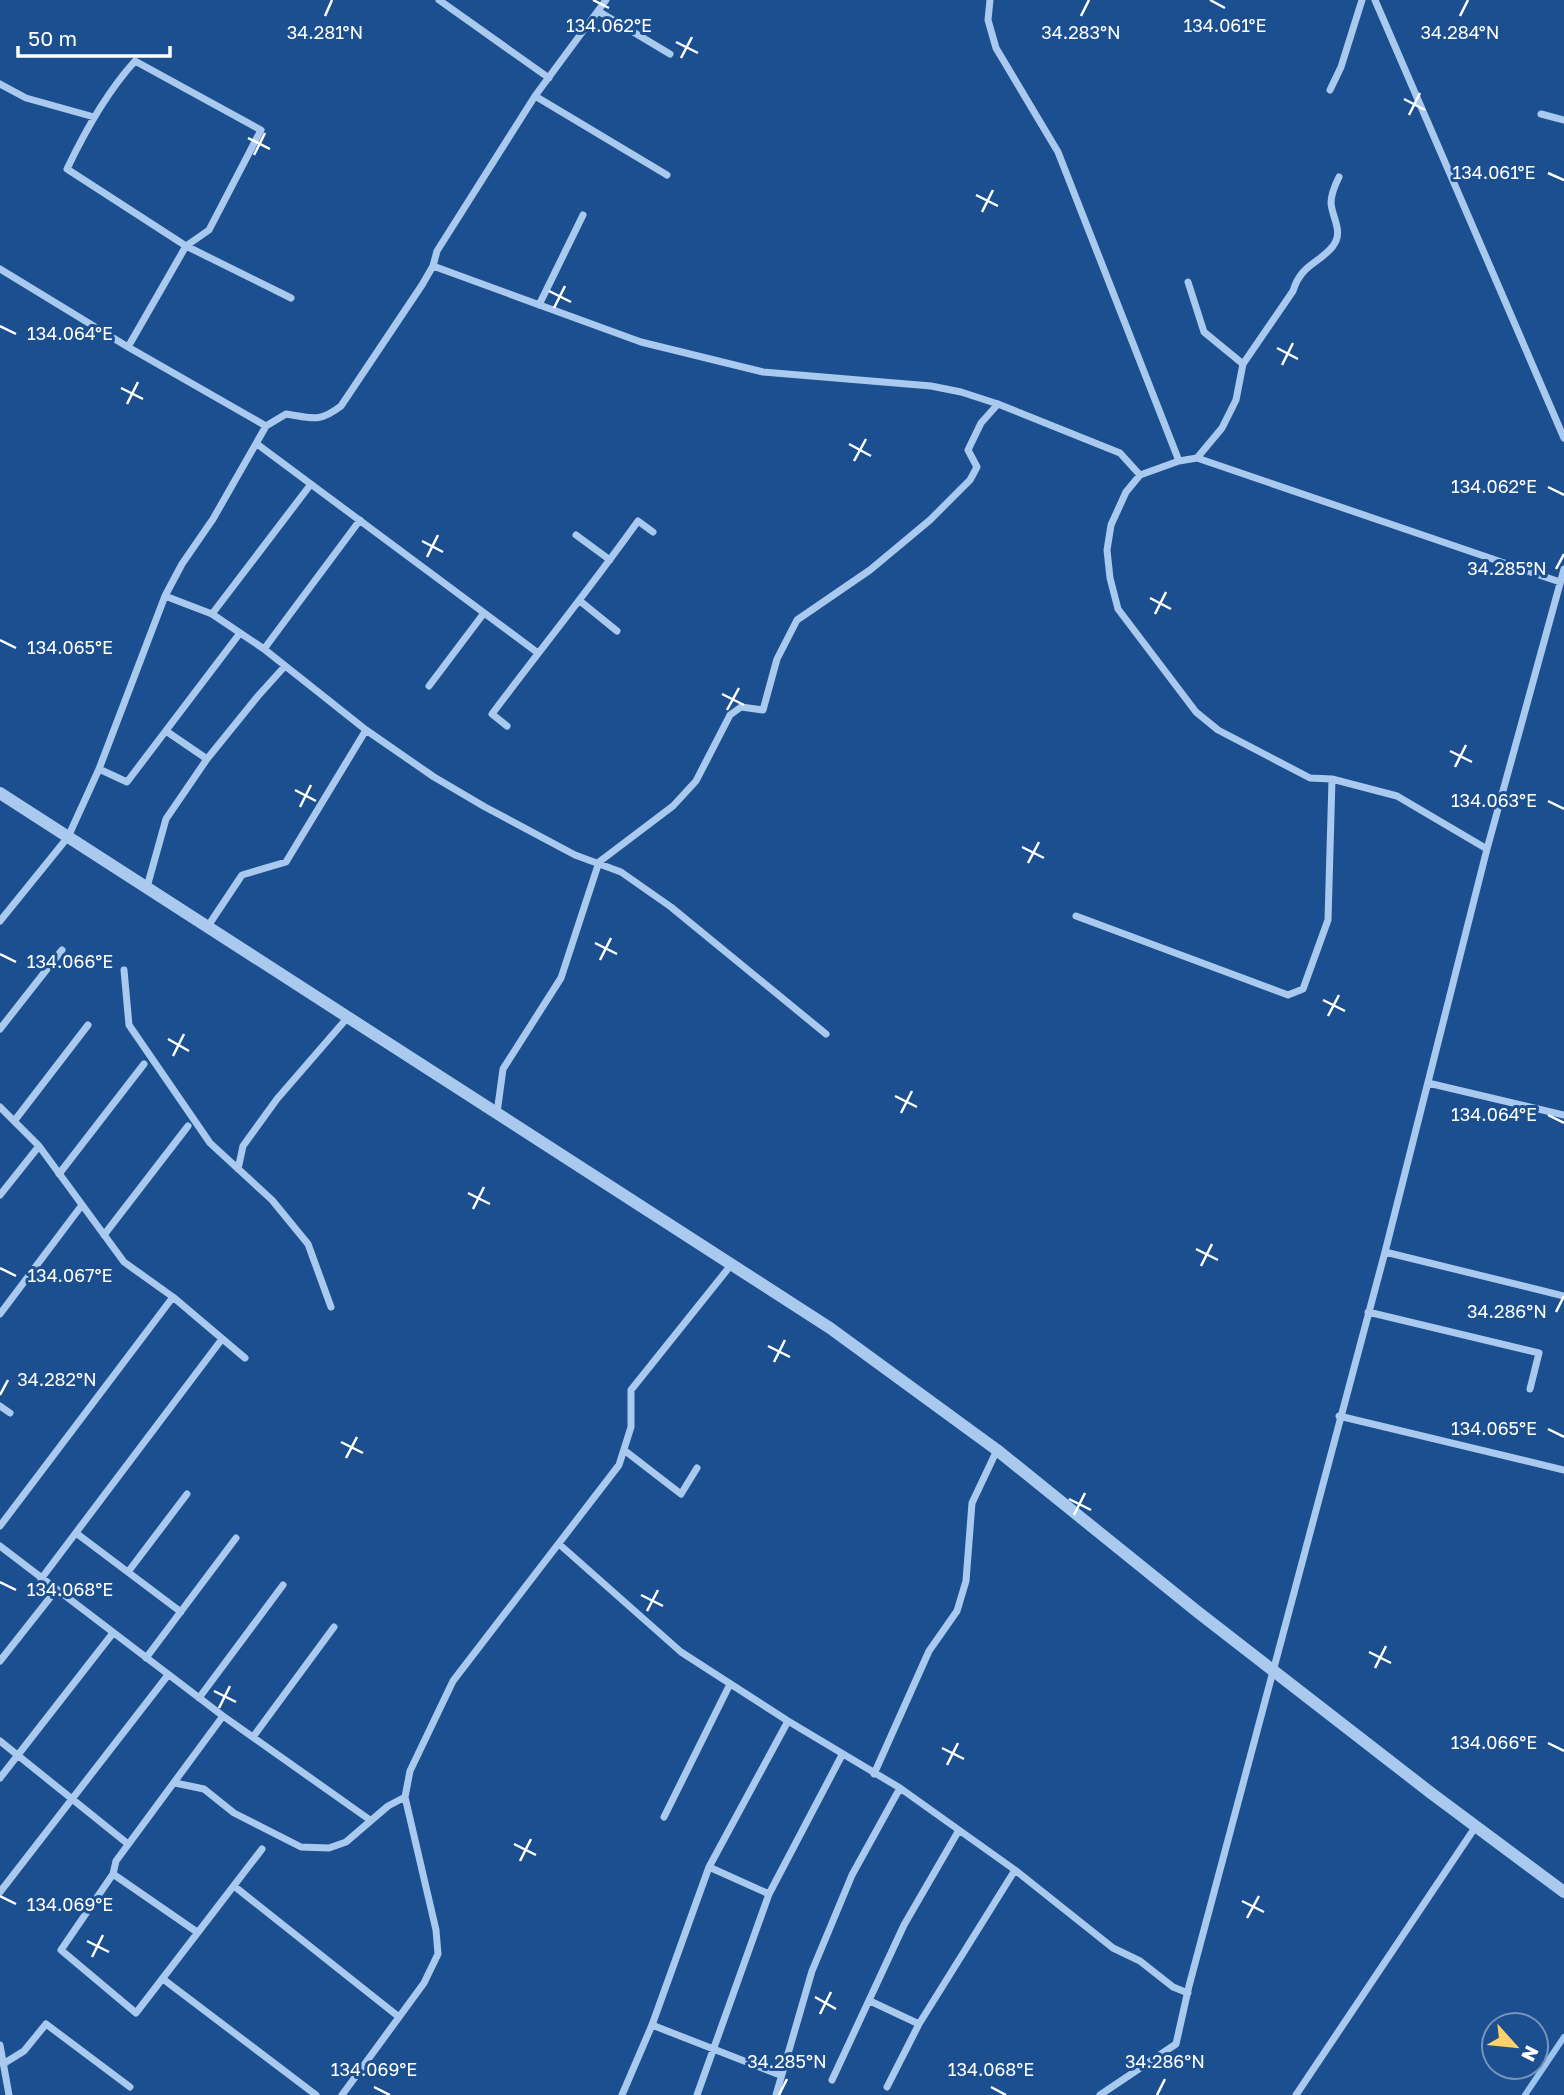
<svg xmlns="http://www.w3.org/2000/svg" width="1564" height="2095" font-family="'Golos Text',sans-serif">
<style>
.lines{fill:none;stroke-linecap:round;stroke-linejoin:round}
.stream{stroke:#9cc4f0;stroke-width:6}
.minor{stroke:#a9c9ee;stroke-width:7}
.tertiary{stroke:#a9c9ee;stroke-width:12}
.ticks{fill:none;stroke:#fff;stroke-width:2.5}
.ticks-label{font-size:18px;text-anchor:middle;fill:#fff;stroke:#1b4f8f;stroke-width:6;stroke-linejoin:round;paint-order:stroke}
</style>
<rect width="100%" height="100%" fill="#1b4f8f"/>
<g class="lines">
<path class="stream" d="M 1525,2095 L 1564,2037"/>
<path class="minor" d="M 439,0 L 549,78
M 990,0 L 988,20 L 996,48 L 1058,152 L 1179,461
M 1375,0 L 1564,438
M 598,11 L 670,54
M 0,84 L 26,98 L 94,117
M 1330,90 L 1341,67 L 1362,0
M 535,96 L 667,175
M 1541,114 L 1564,120
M 433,266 L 641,342 L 763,372 L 931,386 L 961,392 L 998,404 L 1120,453 L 1140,475
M 0,269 L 128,347 L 266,426
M 1188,282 L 1204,332 L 1243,364
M 539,305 L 583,215
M 128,347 L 186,246 L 209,230 L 261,130 L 135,61 C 106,93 85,131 67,169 L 186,246 L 291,298
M 257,444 L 538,653
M 1197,458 L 1222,428 L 1236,400 L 1243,364 L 1293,291 C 1301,264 1319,264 1333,246 C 1344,231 1332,218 1331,203 C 1331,194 1335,185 1339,177
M 576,535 L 610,560
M 165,596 L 212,614 L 264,649 L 366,730
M 580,601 L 617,631
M 212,614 L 311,484
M 264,649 L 360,520
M 429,686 L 484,613
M 507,726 L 492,714 C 540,650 591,587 638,521 L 653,532
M 166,731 L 207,759
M 99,769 L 127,782 L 240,633
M 1487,849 L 1397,796 L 1332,779 L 1310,778 L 1218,730 L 1196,712 L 1118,609 L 1110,578 L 1107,550 L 1111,525 L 1126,492 L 1140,475 L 1179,461 L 1197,458 L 1560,582
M 147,887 L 166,819 L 207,759 L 258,696 L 285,666
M 1076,916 L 1288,995 L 1303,989 L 1328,920 L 1332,779
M 0,921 L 68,837 L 99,769 L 165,596 L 182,564 L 213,519 L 266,426 L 286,414 C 312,418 319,423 341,406 L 422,285 L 433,266 L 437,251 L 535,96 L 606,0
M 208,926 L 242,875 L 286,862 L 366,730 L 434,777 L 485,807 L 575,855 L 621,872 L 671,907 L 826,1034
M 124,970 L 129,1025 L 210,1143 L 272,1200 L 308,1244 L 331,1307
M 0,1029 L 62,950
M 1428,1083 L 1564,1115
M 0,1107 L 39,1146 L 124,1262 L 173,1297 L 245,1358
M 497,1113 L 503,1069 L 561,978 L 599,862 L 673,806 L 696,781 L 730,715 L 741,707 L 763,710 L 777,659 L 797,620 L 870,570 L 930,520 L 970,480 L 977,467 L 968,450 L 981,423 L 998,404
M 15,1120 L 88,1025
M 238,1169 L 243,1146 L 277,1099 L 348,1017
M 59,1174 L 144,1064
M 0,1195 L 39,1146
M 104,1235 L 188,1126
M 1385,1252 L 1564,1296
M 1368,1312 L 1539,1353 L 1530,1389
M 0,1314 L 82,1205
M 0,1406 L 10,1413
M 1339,1416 L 1564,1470
M 624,1450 L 681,1494 L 697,1468
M 0,1526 L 173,1297
M 76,1533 L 181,1612
M 559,1544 L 681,1652 L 788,1721 L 900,1788 L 1015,1870 L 1113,1948 L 1140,1961 L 1173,1987 L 1188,1993
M 0,1546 L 223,1716 L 370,1820
M 128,1572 L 187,1494
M 41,1579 L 222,1339
M 146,1658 L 236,1538
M 0,1661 L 56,1590
M 199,1698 L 283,1585
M 223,1716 L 116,1861 L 113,1874 L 61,1950 L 136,2013 L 262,1849
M 253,1737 L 334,1627
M 0,1741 L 128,1844
M 874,1774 L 929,1651 L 957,1611 L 966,1581 L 972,1503 L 997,1450
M 0,1778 L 113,1633
M 175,1783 L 204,1789 L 234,1813 L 301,1847 L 329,1848 L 346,1842 L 388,1806 L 405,1797
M 664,1817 L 730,1684
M 709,1867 L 769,1894
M 113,1874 L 197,1932
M 234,1886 L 399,2017
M 0,1892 L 168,1675
M 163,1979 L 316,2095
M 870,2001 L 919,2024
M 652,2025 L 780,2075
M 0,2045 L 9,2095
M 3,2064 L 24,2051 L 46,2024 L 130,2087
M 832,2080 L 904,1925 L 959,1830
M 887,2087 L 919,2024 L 1015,1870
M 342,2095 L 424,1983 L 438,1954 L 436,1930 L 405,1797 L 410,1771 L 453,1681 L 619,1465 L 631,1427 L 631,1390 L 731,1265
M 622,2095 L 652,2025 L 709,1867 L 788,1721
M 697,2095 L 769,1894 L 842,1755
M 776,2095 L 812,1971 L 852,1875 L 900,1788
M 1100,2095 L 1176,2044 L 1189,1986 L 1385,1252 L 1487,849 L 1564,569
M 1296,2095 L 1476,1826"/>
<path class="tertiary" d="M 0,793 L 830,1328 L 997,1450 L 1199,1613 L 1431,1793 L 1564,1892"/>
</g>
<path class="ticks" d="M 593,0 L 609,8M 1210,0 L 1225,8M 325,16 L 332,0M 1081,16 L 1089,0M 1460,16 L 1468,0M 676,42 L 698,53M 681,58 L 692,37M 1404,99 L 1425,110M 1409,115 L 1420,93M 248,138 L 270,149M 254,155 L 265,133M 1548,173 L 1564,180M 976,195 L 998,206M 982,212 L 993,190M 549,291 L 571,302M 554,308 L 565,286M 0,326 L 16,334M 1277,348 L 1298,359M 1282,365 L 1293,343M 121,388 L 143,399M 127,404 L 138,382M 849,444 L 871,456M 854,461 L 866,439M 1548,487 L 1564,495M 422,541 L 443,552M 427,557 L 438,535M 1556,569 L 1564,554M 1150,598 L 1171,609M 1155,614 L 1166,592M 0,640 L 16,648M 722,694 L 744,705M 727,710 L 739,688M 1450,751 L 1472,762M 1455,767 L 1466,745M 295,790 L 316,801M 1548,801 L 1564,809M 300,807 L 311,785M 1022,847 L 1044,858M 1028,863 L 1039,842M 595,943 L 617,954M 0,954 L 16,962M 600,960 L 611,938M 1323,1000 L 1345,1011M 1328,1016 L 1339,995M 168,1039 L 189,1051M 173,1056 L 184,1034M 895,1096 L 917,1107M 901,1113 L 912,1091M 1548,1115 L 1564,1123M 468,1193 L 490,1204M 473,1209 L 484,1187M 1196,1249 L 1218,1260M 1201,1266 L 1212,1244M 0,1268 L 16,1276M 1556,1312 L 1564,1296M 768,1346 L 790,1357M 774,1362 L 785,1340M 0,1395 L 8,1380M 1548,1429 L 1564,1437M 341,1442 L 363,1453M 346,1458 L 357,1437M 1069,1499 L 1091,1510M 1074,1515 L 1085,1493M 0,1582 L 16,1590M 641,1595 L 663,1606M 647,1611 L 658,1590M 1369,1652 L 1391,1663M 1375,1668 L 1386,1646M 214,1691 L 236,1702M 219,1708 L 230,1686M 1548,1743 L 1564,1751M 942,1748 L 964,1759M 947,1765 L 958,1743M 514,1844 L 536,1855M 520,1861 L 531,1839M 0,1896 L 16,1904M 1242,1901 L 1264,1912M 1247,1918 L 1259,1896M 87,1941 L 109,1952M 92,1957 L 103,1935M 815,1997 L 836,2009M 820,2014 L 831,1992M 374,2087 L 390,2095M 991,2087 L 1006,2095M 779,2095 L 787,2079M 1157,2095 L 1165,2079"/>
<g class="ticks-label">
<text x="609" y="32">134.062°E</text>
<text x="1225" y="32">134.061°E</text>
<text x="325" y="39">34.281°N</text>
<text x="1081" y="39">34.283°N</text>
<text x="1460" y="39">34.284°N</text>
<text x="1494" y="179">134.061°E</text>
<text x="70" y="340">134.064°E</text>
<text x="1494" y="493">134.062°E</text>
<text x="1507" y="575">34.285°N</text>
<text x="70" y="654">134.065°E</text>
<text x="1494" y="807">134.063°E</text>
<text x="70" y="968">134.066°E</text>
<text x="1494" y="1121">134.064°E</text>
<text x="70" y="1282">134.067°E</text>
<text x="1507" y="1318">34.286°N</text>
<text x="57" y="1386">34.282°N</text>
<text x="1494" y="1435">134.065°E</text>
<text x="70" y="1596">134.068°E</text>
<text x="1494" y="1749">134.066°E</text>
<text x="70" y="1911">134.069°E</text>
<text x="787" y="2068">34.285°N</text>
<text x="1165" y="2068">34.286°N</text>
<text x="374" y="2076">134.069°E</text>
<text x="991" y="2076">134.068°E</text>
</g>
<g transform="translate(1515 2046) rotate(117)"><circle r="33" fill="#1b4f8f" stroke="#7695bc" stroke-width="2"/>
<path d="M0-5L12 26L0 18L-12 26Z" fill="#ffd166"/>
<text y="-10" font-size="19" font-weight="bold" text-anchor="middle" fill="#ffffff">N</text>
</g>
<path d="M18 46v10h152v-10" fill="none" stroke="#ffffff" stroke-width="3.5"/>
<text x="28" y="46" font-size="21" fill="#ffffff" stroke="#1b4f8f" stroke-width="5" paint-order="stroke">50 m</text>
</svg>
